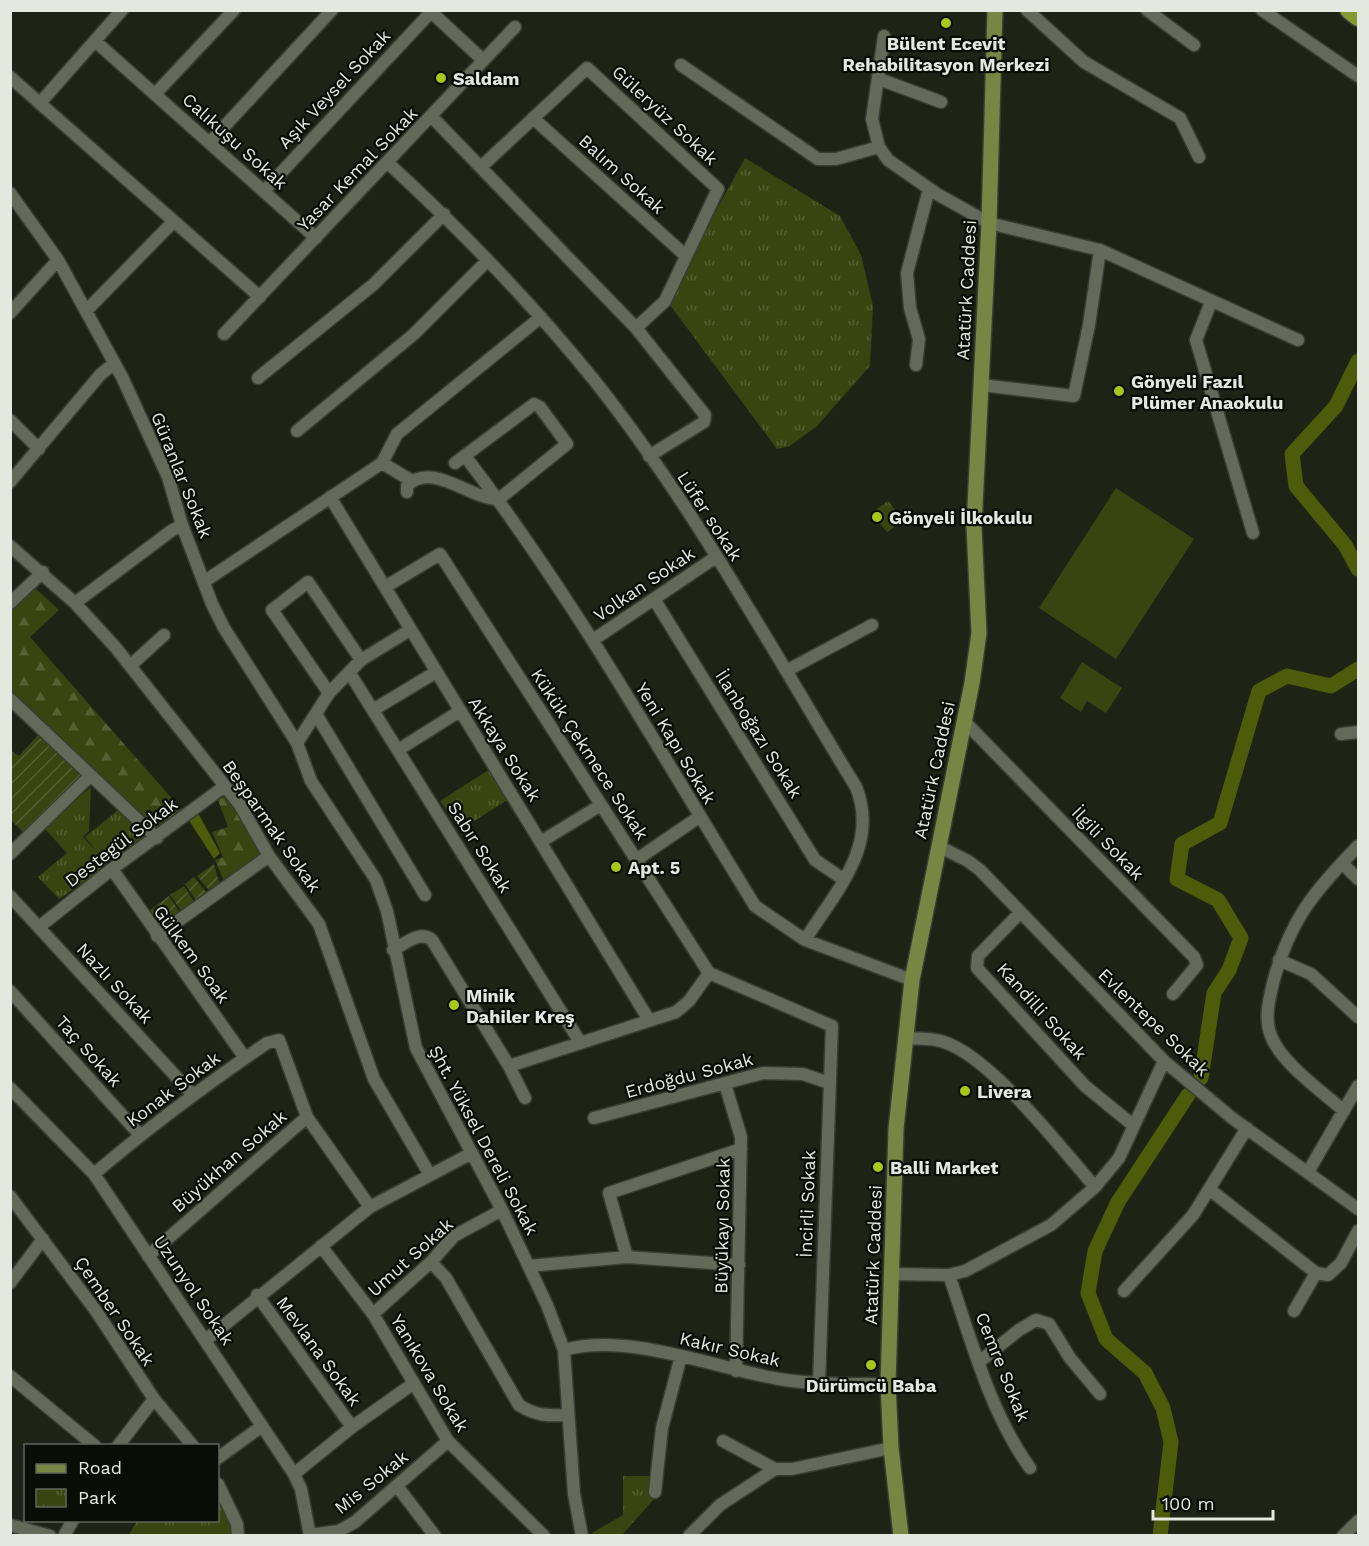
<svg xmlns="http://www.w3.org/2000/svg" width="1369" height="1546" font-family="'Work Sans',sans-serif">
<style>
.grass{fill:#394410}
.forest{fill:url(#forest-firs)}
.park{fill:url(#park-tufts)}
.garden{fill:url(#garden-furrows)}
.water{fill:#4d5b0a}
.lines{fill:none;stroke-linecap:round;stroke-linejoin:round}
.river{stroke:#4d5b0a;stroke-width:15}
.minor-casing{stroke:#393c33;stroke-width:15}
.major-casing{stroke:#393c33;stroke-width:18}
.highway-casing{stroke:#393c33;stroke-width:21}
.minor{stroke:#646959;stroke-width:12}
.major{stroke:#778642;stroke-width:15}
.highway{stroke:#849a32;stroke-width:18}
.poi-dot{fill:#a9c71a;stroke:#0a0c06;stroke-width:2}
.labels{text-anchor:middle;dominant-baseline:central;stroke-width:4.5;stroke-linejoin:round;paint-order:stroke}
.poi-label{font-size:18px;font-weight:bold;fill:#e5e8df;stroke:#0a0c06;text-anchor:start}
.street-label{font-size:18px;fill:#e5e8df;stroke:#0a0c06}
</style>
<defs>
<pattern id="forest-firs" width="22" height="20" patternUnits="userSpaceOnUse" patternTransform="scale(1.5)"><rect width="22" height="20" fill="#394410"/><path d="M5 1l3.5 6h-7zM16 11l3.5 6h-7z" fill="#565f32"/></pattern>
<pattern id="park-tufts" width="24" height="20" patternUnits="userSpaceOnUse" patternTransform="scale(1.5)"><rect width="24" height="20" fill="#394410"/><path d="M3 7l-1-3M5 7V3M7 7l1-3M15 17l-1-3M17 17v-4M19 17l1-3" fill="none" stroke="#565f32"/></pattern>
<pattern id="garden-furrows" width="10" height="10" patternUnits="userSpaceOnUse" patternTransform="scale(1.5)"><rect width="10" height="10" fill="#394410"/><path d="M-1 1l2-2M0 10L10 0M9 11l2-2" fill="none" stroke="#565f32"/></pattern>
</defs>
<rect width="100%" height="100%" fill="#1f2315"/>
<path class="grass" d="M 1116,488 L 1194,539 L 1116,659 L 1039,608 Z
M 1082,662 L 1122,688 L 1106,713 L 1087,701 L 1081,712 L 1060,698 Z"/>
<path class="forest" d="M 35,588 L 59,610 L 30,637 L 182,810 L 156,829 L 11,690 L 10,609 Z
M 226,796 L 261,854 L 224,881 L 215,860 L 223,857 L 212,832 L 228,827 L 218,800 Z"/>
<path class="park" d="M 745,158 L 840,216 L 861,255 L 873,306 L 870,366 L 817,426 L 790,446 L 777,449 L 670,305 L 699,242 Z
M 888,501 L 904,520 L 887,532 L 871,513 Z
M 490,769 L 509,799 L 460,830 L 440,801 Z
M 91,787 L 89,831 L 83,837 L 98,853 L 85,837 L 118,810 L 148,837 L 110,864 L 100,854 L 109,865 L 59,899 L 38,877 L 67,853 L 44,828 Z
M 623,1476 L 651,1476 L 654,1499 L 622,1535 L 594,1535 L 592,1533 L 623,1515 Z
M 218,1495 L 226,1509 L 234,1536 L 128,1536 L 137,1521 L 218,1520 Z"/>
<path class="garden" d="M 39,734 L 82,776 L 23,832 L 11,820 L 10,750 L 19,756 Z
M 214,864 L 221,890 L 213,895 L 197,876 Z
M 194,877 L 210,897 L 199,905 L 185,884 Z
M 184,886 L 197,906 L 185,916 L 170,895 Z
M 169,896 L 183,917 L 162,931 L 149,911 Z"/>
<path class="water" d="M 198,813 L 220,853 L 214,859 L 188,819 Z"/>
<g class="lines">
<path class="river" d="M 1358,361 L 1336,406 L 1292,454 L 1296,486 L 1345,545 L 1358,569
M 1201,1078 L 1214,993 L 1229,970 L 1241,938 L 1218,900 L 1177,879 L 1182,844 L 1220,823 L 1259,691 L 1287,676 L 1331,686 L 1358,669
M 1160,1536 L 1171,1442 L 1163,1408 L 1145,1373 L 1106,1339 L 1088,1293 L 1095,1251 L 1118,1202 L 1188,1095"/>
<g class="minor-casing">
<path id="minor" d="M 429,10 L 483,60
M 1027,10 L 1084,62 L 1180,118 L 1199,157
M 1147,10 L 1194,45
M 1262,10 L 1358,76
M 884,36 L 872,119 L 879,147 L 888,160 L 937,194 L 989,223 L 1100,250 L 1298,340
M 95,41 L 316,238
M 681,65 L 818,159 L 836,159 L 879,147
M 10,77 L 260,297
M 879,79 L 941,102
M 156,93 L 234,10
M 40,103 L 122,10
M 431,116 L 636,328
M 533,118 L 686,256
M 210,142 L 332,10
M 388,163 C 462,231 531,302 594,380 C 694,506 772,650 856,787 C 880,846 835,892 805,940
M 482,166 L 587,68 L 718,189 L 665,301 L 636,328 L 705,415 L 704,422 L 649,456
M 264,191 L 431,12
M 10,193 L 58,260 L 122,377 L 168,477 L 182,525 L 212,604 L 224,628 L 297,743 L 311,781 L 376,880 L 387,911 L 416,1048 L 502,1210 L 547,1305 L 564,1350 L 574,1494 L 582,1536
M 1211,302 L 1196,340 L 1253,533
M 86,311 L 174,221
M 10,313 L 58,260
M 224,334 L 515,27
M 916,365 L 919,339 L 910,308 L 907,273 L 929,189
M 258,378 L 374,284 L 444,214
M 981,385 L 1074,396 L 1089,325 L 1100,250
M 10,420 L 39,449
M 297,431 L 414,334 L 488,260
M 465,456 C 574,598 661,754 755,906 L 805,940 L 912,980
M 382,463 L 412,481
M 10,482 L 100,375 L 113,364
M 407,492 L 407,486 C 431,460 471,500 499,499 L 567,444 L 540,407 L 534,404 L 455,463
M 330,497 L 649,1020
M 10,546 L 75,603 L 116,648 L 240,805 L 269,856 L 319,924 L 374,1079 L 430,1175
M 205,581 L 382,463 L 397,434 L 541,317
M 385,587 L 440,554 L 709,973
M 654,599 L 815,860 L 843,879
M 10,603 L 43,572
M 75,603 L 171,531 L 182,525
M 593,640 L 716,557
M 130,666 L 164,635
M 786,671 L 872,625
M 349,672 L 580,1042
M 329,693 L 272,610 L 308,582 L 361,660
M 10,699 L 157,838
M 373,710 L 436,672
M 316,714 L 425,895
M 964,721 L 1194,957 L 1197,965 L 1173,994
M 1341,734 L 1358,732
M 297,743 L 329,693 L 361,660 L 410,630
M 398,750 L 460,711
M 542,841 L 601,805
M 938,846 L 968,861 L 980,870 L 1164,1061 L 1232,1118 L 1358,1209
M 10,854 L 90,776
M 636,860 L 699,817
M 1342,863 L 1358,879
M 112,869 L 245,1058
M 10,896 L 193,1095
M 1019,914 L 978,956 L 977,968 L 1085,1086 L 1134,1126
M 39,927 L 112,869 L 225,786
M 157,936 L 269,856
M 393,950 C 406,943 420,930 432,940 L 509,1066 L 525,1098
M 1279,960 L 1311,974 L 1358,1017
M 709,973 L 832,1026 L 819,1383
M 10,991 L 140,1135
M 907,1038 C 918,1039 933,1038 944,1042 C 992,1058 1060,1147 1095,1187
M 509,1066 L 676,1012 L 689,1001 L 709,973
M 725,1084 L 741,1137 L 736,1371
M 10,1088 L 94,1174 L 294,1474 L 301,1489 L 310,1536
M 1344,1111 C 1322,1091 1282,1064 1271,1036 C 1264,1018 1269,1001 1273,983 C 1290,919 1314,892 1358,846
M 594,1118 L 763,1073 L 803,1074 L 829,1083
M 1308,1172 L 1358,1086
M 94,1174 C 149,1127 207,1084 267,1043 L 279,1040 L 307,1117 L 370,1207
M 1209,1189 L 1316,1273 L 1328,1275 L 1341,1263 L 1358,1231
M 10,1196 L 96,1311 L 154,1399 L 193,1446
M 321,1246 L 373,1314 L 448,1441 L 544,1536
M 148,1256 L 307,1117
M 627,1257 L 609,1193 L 741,1149
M 431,1262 L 446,1278 L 519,1405 C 536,1416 549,1416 568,1415
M 529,1266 L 627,1257 L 739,1265
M 891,1274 L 949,1275 L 965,1271 L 1051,1225 L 1095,1187 L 1119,1158 L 1164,1061
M 949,1275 C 971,1339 990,1413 1030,1468
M 10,1283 L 43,1239
M 1124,1291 L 1193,1215 L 1247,1128
M 257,1295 L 352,1427
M 1294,1311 L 1316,1273
M 373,1314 L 431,1262 L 454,1236 L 502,1210
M 207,1339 L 370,1207 L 472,1153
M 564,1350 C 627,1332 715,1368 779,1379 C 815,1385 852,1384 888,1384
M 979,1362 L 1019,1330 L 1036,1320 L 1049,1324 L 1070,1358 L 1100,1394
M 10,1376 L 95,1446
M 723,1441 L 775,1469 L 792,1469 L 891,1448
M 118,1446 L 154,1399
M 218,1458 L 262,1426
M 294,1474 L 352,1427 L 414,1383
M 218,1484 L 237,1524 L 238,1536
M 397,1486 L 435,1536
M 655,1492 L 662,1428 L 681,1356
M 10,1525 L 50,1536
M 310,1535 L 339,1531 L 355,1522 L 448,1441
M 64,1536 L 73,1520
M 689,1536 L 720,1505 L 775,1469
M 1343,1536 L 1358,1521"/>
</g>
<g class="major-casing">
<path id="major" d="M 901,1536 L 891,1448 L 888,1384 L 896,1129 L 912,980 L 972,683 L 979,633 L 974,527 L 989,223 L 995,10"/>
</g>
<g class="highway-casing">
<path id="highway" d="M 1349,10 L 1358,17"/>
</g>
<use href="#minor" class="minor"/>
<use href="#major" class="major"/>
<use href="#highway" class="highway"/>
</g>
<g class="poi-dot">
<circle cx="946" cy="23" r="6"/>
<circle cx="441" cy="78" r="6"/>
<circle cx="1119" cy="391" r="6"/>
<circle cx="877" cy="517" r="6"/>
<circle cx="616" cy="867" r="6"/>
<circle cx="454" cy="1005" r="6"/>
<circle cx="965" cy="1091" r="6"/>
<circle cx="878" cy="1167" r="6"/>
<circle cx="871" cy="1365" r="6"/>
</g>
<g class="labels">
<g class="poi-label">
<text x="946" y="43" text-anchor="middle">Bülent Ecevit<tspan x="946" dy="21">Rehabilitasyon Merkezi</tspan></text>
<text x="453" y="78">Saldam</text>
<text x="1131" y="381">Gönyeli Fazıl<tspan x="1131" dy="21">Plümer Anaokulu</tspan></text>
<text x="889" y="517">Gönyeli İlkokulu</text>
<text x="628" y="867">Apt. 5</text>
<text x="466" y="995">Minik<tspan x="466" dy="21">Dahiler Kreş</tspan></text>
<text x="977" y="1091">Livera</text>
<text x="890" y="1167">Balli Market</text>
<text x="871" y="1385" text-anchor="middle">Dürümcü Baba</text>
</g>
<g class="street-label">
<text transform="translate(334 89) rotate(-47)">Aşık Veysel Sokak</text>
<text transform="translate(665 115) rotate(43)">Güleryüz Sokak</text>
<text transform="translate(235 141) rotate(42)">Calıkuşu Sokak</text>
<text transform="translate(357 169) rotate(-46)">Yasar Kemal Sokak</text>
<text transform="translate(622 174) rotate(42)">Balım Sokak</text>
<text transform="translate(966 290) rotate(-87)">Atatürk Caddesi</text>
<text transform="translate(182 475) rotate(68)">Güranlar Sokak</text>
<text transform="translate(710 516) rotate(57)">Lüfer sokak</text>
<text transform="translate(644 584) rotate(-34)">Volkan Sokak</text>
<text transform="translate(759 734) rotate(58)">İlanboğazı Sokak</text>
<text transform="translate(676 743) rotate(59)">Yeni Kapı Sokak</text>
<text transform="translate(505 749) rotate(58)">Akkaya Sokak</text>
<text transform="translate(590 754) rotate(57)">Kükük Çekmece Sokak</text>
<text transform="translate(934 770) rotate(-78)">Atatürk Caddesi</text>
<text transform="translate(272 826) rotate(55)">Beşparmak Sokak</text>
<text transform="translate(121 842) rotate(-37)">Destegül Sokak</text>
<text transform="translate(1108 843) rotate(46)">İlgili Sokak</text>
<text transform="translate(480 847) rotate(58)">Sabır Sokak</text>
<text transform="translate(192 954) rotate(54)">Gülkem Soak</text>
<text transform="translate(115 983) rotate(47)">Nazlı Sokak</text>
<text transform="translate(1042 1011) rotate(48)">Kandilli Sokak</text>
<text transform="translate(1154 1022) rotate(44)">Evlentepe Sokak</text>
<text transform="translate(89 1051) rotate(48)">Taç Sokak</text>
<text transform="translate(689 1075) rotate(-15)">Erdoğdu Sokak</text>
<text transform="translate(173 1089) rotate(-37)">Konak Sokak</text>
<text transform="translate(484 1140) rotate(62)">Şht. Yüksel Dereli Sokak</text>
<text transform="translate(229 1161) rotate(-41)">Büyükhan Sokak</text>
<text transform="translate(807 1204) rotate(-88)">İncirli Sokak</text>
<text transform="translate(722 1226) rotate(-89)">Büyükayı Sokak</text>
<text transform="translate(873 1255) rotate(-88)">Atatürk Caddesi</text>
<text transform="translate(410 1257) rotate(-42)">Umut Sokak</text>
<text transform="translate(194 1290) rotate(56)">Uzunyol Sokak</text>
<text transform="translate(115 1311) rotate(56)">Çember Sokak</text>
<text transform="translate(730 1349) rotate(13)">Kakır Sokak</text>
<text transform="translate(319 1351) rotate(54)">Mevlana Sokak</text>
<text transform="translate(1003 1367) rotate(68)">Cemre Sokak</text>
<text transform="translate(430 1373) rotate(59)">Yanıkova Sokak</text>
<text transform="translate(371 1482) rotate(-39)">Mis Sokak</text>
</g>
</g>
<rect width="1369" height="1546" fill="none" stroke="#e5e8df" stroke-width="24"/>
<rect x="24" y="1444" width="195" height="78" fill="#0a0c06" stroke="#62645d" stroke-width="1.5"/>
<rect x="36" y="1464" width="30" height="9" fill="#778642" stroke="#62645d" stroke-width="1.5"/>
<text x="78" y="1474" font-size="18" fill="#e5e8df">Road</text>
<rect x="36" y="1489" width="30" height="18" fill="url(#park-tufts)" stroke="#62645d" stroke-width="1.5"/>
<text x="78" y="1504" font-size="18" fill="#e5e8df">Park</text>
<path d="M1153 1510v9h120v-9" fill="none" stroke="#e5e8df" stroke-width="3"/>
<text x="1162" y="1510" font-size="18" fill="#e5e8df" stroke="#0a0c06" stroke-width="4.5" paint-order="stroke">100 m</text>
</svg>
